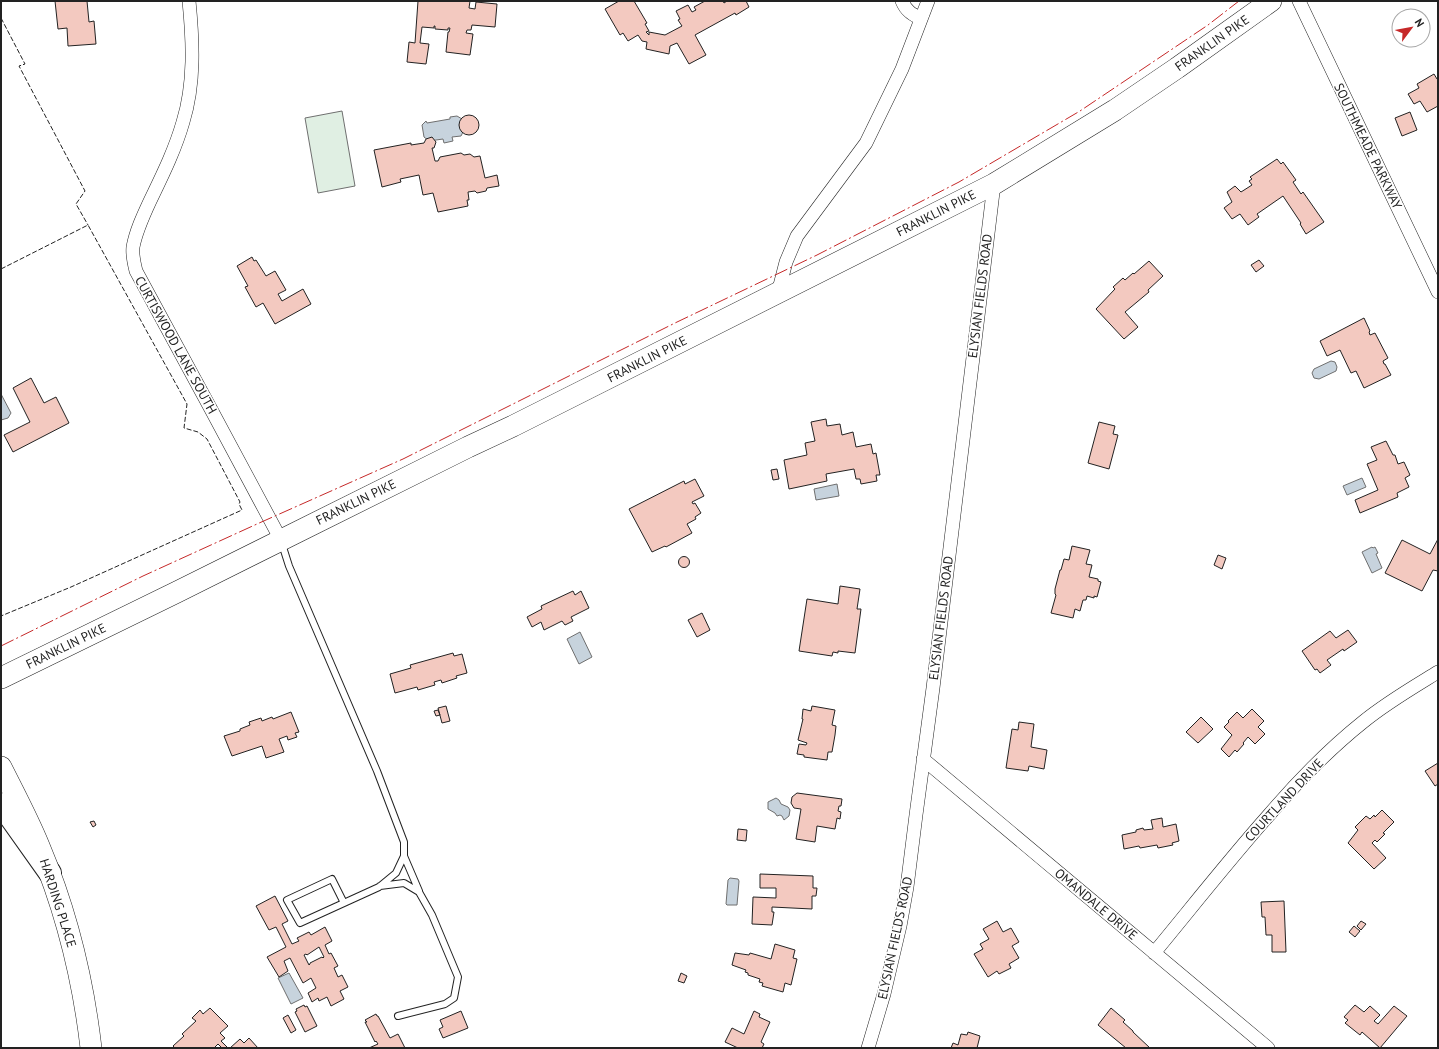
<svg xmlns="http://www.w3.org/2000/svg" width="1439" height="1049" font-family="'PT Sans',sans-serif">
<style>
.green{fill:#e0efe3;stroke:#6f6f6f}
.water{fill:#c7d3dd;stroke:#6f6f6f}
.building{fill:#f3c9c0;stroke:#222;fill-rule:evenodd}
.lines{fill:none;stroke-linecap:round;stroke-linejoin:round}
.lane-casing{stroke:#222;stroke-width:8}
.street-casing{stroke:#222;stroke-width:14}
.primary-casing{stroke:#222;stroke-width:22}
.highway-casing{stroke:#222;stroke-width:24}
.lane{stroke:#fff;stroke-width:6}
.street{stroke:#fff;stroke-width:13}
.primary{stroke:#fff;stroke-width:21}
.highway{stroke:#fff;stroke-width:22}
.fence{stroke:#222;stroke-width:1;stroke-dasharray:5 2;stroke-linecap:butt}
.power{stroke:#c62828;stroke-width:1;stroke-dasharray:14 3 2 3;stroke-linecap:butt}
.labels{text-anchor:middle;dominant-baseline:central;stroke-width:3;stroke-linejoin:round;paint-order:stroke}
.street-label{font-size:13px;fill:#222;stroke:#fff}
</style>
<rect width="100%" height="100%" fill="#fff"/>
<path class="green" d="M 342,111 L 355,186 L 318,193 L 305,118 Z"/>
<path class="water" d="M 457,116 L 462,119 L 464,130 L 461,136 L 452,137 L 453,141 L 444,143 L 443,139 L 429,141 L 424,137 L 422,125 L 426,121 L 427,123 L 450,119 L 450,117 Z
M 1331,361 L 1335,362 L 1337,367 L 1336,371 L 1319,379 L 1314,378 L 1312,373 L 1314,369 Z
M 1,394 L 11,413 L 8,418 L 1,420 Z
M 1362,478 L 1366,487 L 1347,495 L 1343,486 Z
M 837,484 L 839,496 L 816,500 L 814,489 Z
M 1372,547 L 1373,548 L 1375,547 L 1378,553 L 1376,554 L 1382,568 L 1372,573 L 1362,552 Z
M 580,632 L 592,657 L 579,664 L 567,639 Z
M 776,798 L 779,800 L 781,804 L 788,807 L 790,810 L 789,816 L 784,820 L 782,816 L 780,815 L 777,816 L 775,813 L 768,809 L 768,802 Z
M 730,878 L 738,879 L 739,881 L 737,905 L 727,905 L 726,904 L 728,880 Z
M 289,973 L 303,998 L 291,1004 L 278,978 Z"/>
<path class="building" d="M 55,1 L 87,1 L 89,22 L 94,21 L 96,44 L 68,46 L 67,28 L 58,29 Z
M 418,1 L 470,1 L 469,8 L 475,9 L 476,2 L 497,4 L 495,27 L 472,25 L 471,30 L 467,30 L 466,33 L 473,34 L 470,55 L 446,52 L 448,32 L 449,32 L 450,28 L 448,28 L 448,30 L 435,29 L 435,26 L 434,26 L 434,28 L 422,27 L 420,43 L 429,44 L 426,64 L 407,62 L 409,42 L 415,43 Z
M 619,1 L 634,1 L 647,23 L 645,24 L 649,31 L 646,32 L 649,35 L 649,32 L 665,35 L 682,26 L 678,20 L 680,19 L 676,11 L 688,5 L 692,12 L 696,10 L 694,7 L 705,1 L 723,1 L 724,3 L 727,1 L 746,1 L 749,7 L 736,15 L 735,13 L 695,35 L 706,55 L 689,64 L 677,43 L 670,46 L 669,54 L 646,49 L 647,42 L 642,41 L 638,35 L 628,41 L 623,33 L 620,35 L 605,9 Z
M 1434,74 L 1437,79 L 1438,79 L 1438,106 L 1427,112 L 1420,101 L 1414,104 L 1408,94 L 1419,88 L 1417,84 Z
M 1410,112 L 1417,130 L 1402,136 L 1395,118 Z
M459 125a10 10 0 1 1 20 0a10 10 0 1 1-20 0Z
M 432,137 L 436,142 L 434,148 L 432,148 L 435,161 L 438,161 L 440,157 L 461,153 L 464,155 L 470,154 L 474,157 L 480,156 L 485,178 L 497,175 L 499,186 L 487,188 L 486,191 L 477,193 L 475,191 L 468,192 L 469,200 L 467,200 L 468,206 L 438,212 L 433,193 L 423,195 L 419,175 L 400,179 L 401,182 L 382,187 L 374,150 L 411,143 L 411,145 L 424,143 L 426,139 Z
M 1277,159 L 1281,164 L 1283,162 L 1296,180 L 1293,182 L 1301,194 L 1303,192 L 1324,222 L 1306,234 L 1300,224 L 1301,223 L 1283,196 L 1257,214 L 1259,217 L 1248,225 L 1240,214 L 1232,219 L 1224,208 L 1232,202 L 1227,192 L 1235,186 L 1241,192 L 1252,185 L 1249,181 L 1252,179 L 1250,177 Z
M 252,257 L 254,261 L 256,260 L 266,276 L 275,271 L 286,290 L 278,294 L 282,301 L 303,289 L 311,304 L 275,324 L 263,303 L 256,307 L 245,287 L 248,286 L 237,266 Z
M 1259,260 L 1264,266 L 1256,272 L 1251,265 Z
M 1149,261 L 1163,276 L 1148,290 L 1149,292 L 1125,312 L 1138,327 L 1124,339 L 1096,309 L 1115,289 L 1113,287 L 1123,278 L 1125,280 L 1133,273 L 1134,274 Z
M 1364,318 L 1370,331 L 1369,332 L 1370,335 L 1375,333 L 1388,358 L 1383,361 L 1384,364 L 1385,364 L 1391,375 L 1364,388 L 1356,371 L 1351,373 L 1340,350 L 1327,356 L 1320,341 Z
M 31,378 L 44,403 L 56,397 L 69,423 L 13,452 L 4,435 L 30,422 L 13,388 Z
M 826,419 L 827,426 L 840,424 L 842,435 L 853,432 L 856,447 L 871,444 L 873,454 L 876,453 L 880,475 L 876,475 L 877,481 L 861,484 L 860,479 L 856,479 L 854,469 L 826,474 L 827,481 L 789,489 L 784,460 L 807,455 L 805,443 L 815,441 L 811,422 Z
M 1099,422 L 1115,426 L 1113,434 L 1118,435 L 1109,469 L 1088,463 Z
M 1386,441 L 1393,455 L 1395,455 L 1398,464 L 1404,462 L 1410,475 L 1405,478 L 1409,487 L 1397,493 L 1398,497 L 1360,513 L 1355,500 L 1378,490 L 1367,464 L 1377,460 L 1371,447 Z
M 777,469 L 779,479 L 773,480 L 771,470 Z
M 695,479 L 704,496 L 692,502 L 693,504 L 695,503 L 701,513 L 695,517 L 696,519 L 687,524 L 692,533 L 666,547 L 665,546 L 652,552 L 629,509 L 684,481 L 685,484 Z
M 1438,539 L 1438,571 L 1433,570 L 1422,591 L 1385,573 L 1402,540 L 1430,554 Z
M 1072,546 L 1090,550 L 1086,564 L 1092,565 L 1089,577 L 1098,579 L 1098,581 L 1101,582 L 1097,597 L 1094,596 L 1094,598 L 1087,596 L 1086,600 L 1083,600 L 1080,611 L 1075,609 L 1073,618 L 1051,613 L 1056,595 L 1055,594 L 1055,589 L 1060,570 L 1061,570 L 1064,559 L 1069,560 Z
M 1218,555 L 1226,558 L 1222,569 L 1214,565 Z
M678.5 562a5.5 5.5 0 1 1 11 0a5.5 5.5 0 1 1-11 0Z
M 840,586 L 860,589 L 857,609 L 861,609 L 855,653 L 838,651 L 838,653 L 833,652 L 832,656 L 799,651 L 807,599 L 838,604 Z
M 573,591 L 575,595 L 581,591 L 589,608 L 571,617 L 573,621 L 565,625 L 562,621 L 544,630 L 541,622 L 532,627 L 527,617 L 542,609 L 541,606 Z
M 702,613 L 710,630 L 697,637 L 688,620 Z
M 1348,630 L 1357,642 L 1344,651 L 1343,649 L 1327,660 L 1331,665 L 1320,673 L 1317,669 L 1315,670 L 1302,651 L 1330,631 L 1336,638 Z
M 453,653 L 454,656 L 462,654 L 467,673 L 456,676 L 457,678 L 442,683 L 441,680 L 434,682 L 435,685 L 418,690 L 417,687 L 395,693 L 390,674 L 411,668 L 410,665 Z
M 446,706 L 450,721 L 442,723 L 438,708 Z
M 812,706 L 835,710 L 832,725 L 836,726 L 835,735 L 832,752 L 828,752 L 827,760 L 804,757 L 804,755 L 797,754 L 799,744 L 806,745 L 807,743 L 798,740 L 803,719 L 802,719 L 803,709 L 811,711 Z
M 1252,709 L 1264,721 L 1258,727 L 1265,734 L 1255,744 L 1248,737 L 1243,743 L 1244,744 L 1237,752 L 1235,750 L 1229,757 L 1221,749 L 1232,735 L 1224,727 L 1229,722 L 1228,721 L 1237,712 L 1243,718 Z
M 438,710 L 440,715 L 436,716 L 434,711 Z
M 291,712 L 299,732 L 295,733 L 297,737 L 288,740 L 287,736 L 279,739 L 284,752 L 266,758 L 262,746 L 232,756 L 224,736 L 240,731 L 240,729 L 250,725 L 249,722 L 261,718 L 262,721 L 272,717 L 273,719 Z
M 1201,717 L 1213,729 L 1198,743 L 1186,732 Z
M 1019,722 L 1034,724 L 1031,747 L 1047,750 L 1044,769 L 1029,766 L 1028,771 L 1006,768 L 1012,729 L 1018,730 Z
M 1438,763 L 1438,784 L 1435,786 L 1425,771 Z
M 797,793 L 842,799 L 841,806 L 839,806 L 838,811 L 841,812 L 840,819 L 837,818 L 835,829 L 817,826 L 815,842 L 796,839 L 801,809 L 794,808 L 791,803 L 792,797 Z
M 1382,810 L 1394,822 L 1383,833 L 1385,834 L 1377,842 L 1375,840 L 1372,843 L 1386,858 L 1374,869 L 1348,843 L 1358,830 L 1355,827 L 1366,816 L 1370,819 L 1374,815 L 1375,817 Z
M 1162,818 L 1163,827 L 1176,824 L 1179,841 L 1172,843 L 1173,845 L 1158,848 L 1157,845 L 1140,848 L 1139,846 L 1124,849 L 1122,835 L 1136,832 L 1136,830 L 1143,828 L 1144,830 L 1153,829 L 1151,820 Z
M 94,821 L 96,825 L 93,827 L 90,822 Z
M 738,829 L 747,830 L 746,841 L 737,840 Z
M 760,874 L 813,876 L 813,888 L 817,888 L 816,896 L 812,896 L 812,909 L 772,907 L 772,912 L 774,912 L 772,925 L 752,924 L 753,897 L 776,898 L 776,888 L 760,888 Z
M 275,896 L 288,921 L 282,924 L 292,944 L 299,941 L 297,938 L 309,932 L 311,935 L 325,927 L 332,941 L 325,945 L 329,954 L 331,953 L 338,966 L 334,968 L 338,977 L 342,975 L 348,987 L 340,991 L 344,999 L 331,1006 L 327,997 L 319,1001 L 318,998 L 312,1002 L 308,993 L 316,988 L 311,978 L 303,983 L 290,958 L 284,961 L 288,971 L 279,977 L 267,957 L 286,947 L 276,927 L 269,930 L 256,906 ZM 319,947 L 324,957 L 323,958 L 322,957 L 310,963 L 310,964 L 309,965 L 304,955 L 306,954 L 307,955 Z
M 1284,901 L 1286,952 L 1272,952 L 1272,935 L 1266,935 L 1265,917 L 1262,917 L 1261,902 Z
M 997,921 L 1003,932 L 1011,928 L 1019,942 L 1012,946 L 1019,958 L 1009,964 L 1011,968 L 999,974 L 997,971 L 988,977 L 974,954 L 983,949 L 980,944 L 989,939 L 983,929 Z
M 1361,921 L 1366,924 L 1361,930 L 1357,926 Z
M 1354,926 L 1360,931 L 1355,937 L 1349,932 Z
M 775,944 L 795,950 L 793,958 L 797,959 L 791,985 L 785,983 L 783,992 L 762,986 L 763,983 L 759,982 L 760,979 L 748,975 L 748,973 L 745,972 L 746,970 L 732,965 L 735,953 L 749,955 L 750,953 L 771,959 Z
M 681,973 L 687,976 L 684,983 L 678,981 Z
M 304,1005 L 305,1007 L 307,1006 L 317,1026 L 305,1032 L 295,1012 L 297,1011 L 296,1009 Z
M 1355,1005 L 1364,1012 L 1370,1006 L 1380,1015 L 1374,1021 L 1378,1024 L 1394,1006 L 1407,1016 L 1380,1048 L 1362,1032 L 1360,1035 L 1345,1023 L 1348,1020 L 1344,1017 Z
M 210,1008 L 228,1026 L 220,1033 L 225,1038 L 221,1041 L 228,1048 L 222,1048 L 218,1044 L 214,1048 L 175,1048 L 173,1046 L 184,1036 L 182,1034 L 196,1021 L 192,1018 L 200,1010 L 203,1014 Z
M 1111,1008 L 1125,1020 L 1123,1022 L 1133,1031 L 1133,1032 L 1150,1048 L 1126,1048 L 1098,1025 Z
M 461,1011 L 468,1028 L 443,1038 L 439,1029 L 443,1027 L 440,1020 Z
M 754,1011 L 760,1014 L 759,1017 L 770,1022 L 761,1042 L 764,1044 L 762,1048 L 738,1048 L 725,1042 L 732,1028 L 744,1034 Z
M 376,1014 L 377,1016 L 378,1016 L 390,1038 L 398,1034 L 405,1048 L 369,1048 L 378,1044 L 376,1041 L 375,1042 L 365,1022 L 367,1022 L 365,1020 Z
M 288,1015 L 296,1030 L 291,1033 L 283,1018 Z
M 968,1032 L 980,1036 L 977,1048 L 951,1048 L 953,1043 L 958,1045 L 961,1034 L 967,1035 Z
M 249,1038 L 258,1048 L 230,1048 L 240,1039 L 244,1043 Z"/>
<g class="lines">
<g class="lane-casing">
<path id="lane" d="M 282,544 L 289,566 L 377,771 L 404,842 L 404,856 L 396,873 L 379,887 L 300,923 L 287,900 L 332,879 L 344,903
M 404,856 L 419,891
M 380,886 L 404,883 L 419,892 L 432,915 L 458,977 L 454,998 L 445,1004 L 398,1016"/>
</g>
<g class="street-casing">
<path id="street" d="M 189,1 C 193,41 195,83 183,122 C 175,150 162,176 150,201 C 143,216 136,231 133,247 C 132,255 134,263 136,271 L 213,413 L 281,540
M 902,1 C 906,11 912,14 921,19
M 1299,1 L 1438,292
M 778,293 L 786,262 L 797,236 L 866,143 L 902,69 L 928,1
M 923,759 L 1268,1048
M 1154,953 C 1192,907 1229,860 1268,816 C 1297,782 1328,750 1363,722 C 1386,703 1412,688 1438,672
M 868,1048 L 884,994 L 900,926 L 907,887 L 916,815 L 933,688 L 994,184"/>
</g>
<g class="primary-casing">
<path id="primary" d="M 1,678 L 177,592 L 468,447 L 513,426 L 994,184 L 1115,110 L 1177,68 L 1271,1
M 1,767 C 14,793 28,819 39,846 C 66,910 83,979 91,1048"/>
</g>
<g class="highway-casing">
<path id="highway" d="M 1,804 L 50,873"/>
</g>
<use href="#lane" class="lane"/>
<use href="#street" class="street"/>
<use href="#primary" class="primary"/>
<use href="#highway" class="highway"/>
<path class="fence" d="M 1,18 L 25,64 L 19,66 L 85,191 L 76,204 L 88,225
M 1,269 L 88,225 L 187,404 L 184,428 L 198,432 L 207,439 L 240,502 L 239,504 L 242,510 L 71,587 L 1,616"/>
<path class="power" d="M 1,646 L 143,576 L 257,524 L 403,459 L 675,323 L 817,255 L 959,182 L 1080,111 L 1208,25 L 1239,1"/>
</g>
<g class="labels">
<g class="street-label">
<text transform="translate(1212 43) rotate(-35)">FRANKLIN PIKE</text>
<text transform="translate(1368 146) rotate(64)">SOUTHMEADE PARKWAY</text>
<text transform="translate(936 213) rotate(-27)">FRANKLIN PIKE</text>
<text transform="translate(980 296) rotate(-83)">ELYSIAN FIELDS ROAD</text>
<text transform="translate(176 345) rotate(61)">CURTISWOOD LANE SOUTH</text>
<text transform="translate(647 359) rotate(-27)">FRANKLIN PIKE</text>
<text transform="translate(356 502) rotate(-26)">FRANKLIN PIKE</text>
<text transform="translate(941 618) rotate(-83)">ELYSIAN FIELDS ROAD</text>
<text transform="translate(66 646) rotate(-26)">FRANKLIN PIKE</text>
<text transform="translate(1284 800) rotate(-47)">COURTLAND DRIVE</text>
<text transform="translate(58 903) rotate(72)">HARDING PLACE</text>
<text transform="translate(1096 904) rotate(40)">OMANDALE DRIVE</text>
<text transform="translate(895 938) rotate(-78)">ELYSIAN FIELDS ROAD</text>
</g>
</g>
<rect width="1439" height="1049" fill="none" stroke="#222222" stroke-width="4"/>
<g transform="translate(1411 28) rotate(58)"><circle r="19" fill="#ffffff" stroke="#a7a7a7"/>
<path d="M0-3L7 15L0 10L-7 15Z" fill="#c62828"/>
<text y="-6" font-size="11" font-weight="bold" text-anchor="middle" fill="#222222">N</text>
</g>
</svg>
